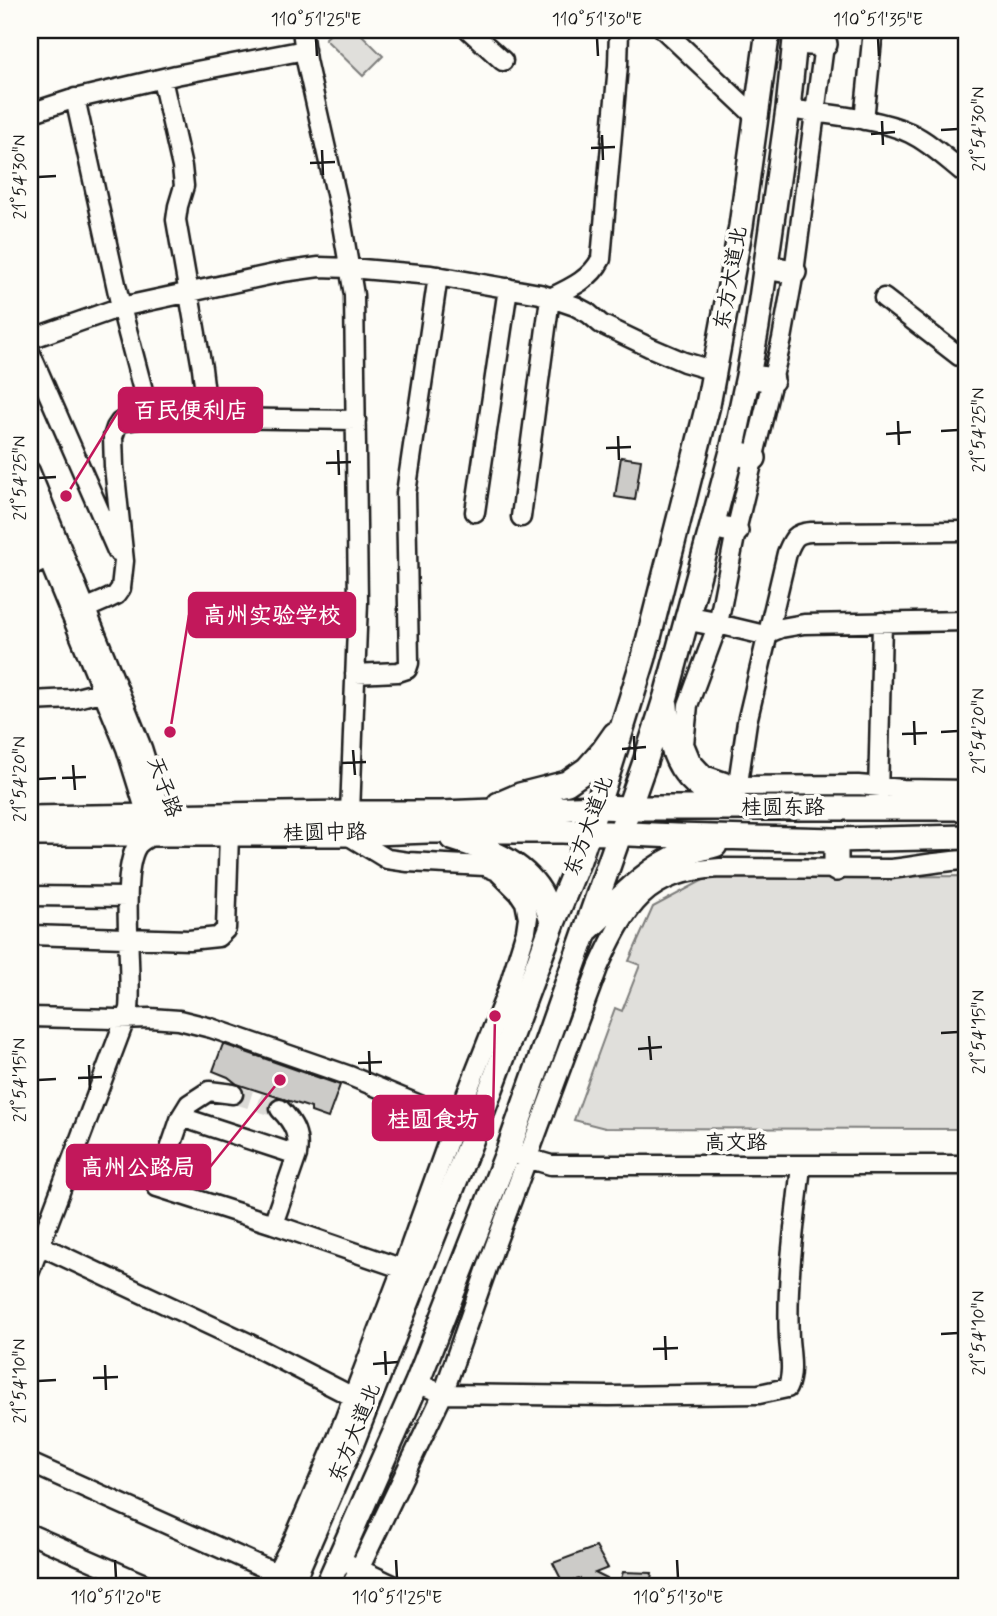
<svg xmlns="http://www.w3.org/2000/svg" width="997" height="1616" font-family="Mynerve,'LXGW WenKai TC',sans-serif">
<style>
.green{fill:#e0dfdb;stroke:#7e7e7c;stroke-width:2}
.building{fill:#cccbc8;stroke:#1c1c1c;stroke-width:2}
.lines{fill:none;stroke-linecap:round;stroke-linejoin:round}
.minor-tunnel{stroke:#dbdad6;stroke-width:18;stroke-dasharray:18 9;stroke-linecap:butt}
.minor-casing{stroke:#1c1c1c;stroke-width:23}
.major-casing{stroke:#1c1c1c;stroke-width:28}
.minor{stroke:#fdfcf7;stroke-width:18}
.major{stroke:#fdfcf7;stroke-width:23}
.ticks{fill:none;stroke:#1c1c1c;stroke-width:2.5}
.labels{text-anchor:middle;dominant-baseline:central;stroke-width:7;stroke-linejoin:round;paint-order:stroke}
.street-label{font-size:21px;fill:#1c1c1c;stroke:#fdfcf7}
.leader{fill:none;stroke:#c2185b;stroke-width:2.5}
.callout-dot{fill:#c2185b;stroke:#fdfcf7;stroke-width:2.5}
.callout{fill:#c2185b;stroke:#c2185b;stroke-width:2.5}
.callout-label{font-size:23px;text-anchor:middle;font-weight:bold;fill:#fff}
.neatline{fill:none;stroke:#1c1c1c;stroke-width:2.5}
.ticks-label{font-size:18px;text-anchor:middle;fill:#1c1c1c}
</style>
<rect width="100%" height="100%" fill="#fdfcf7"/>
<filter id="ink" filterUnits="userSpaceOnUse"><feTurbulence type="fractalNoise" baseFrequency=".0143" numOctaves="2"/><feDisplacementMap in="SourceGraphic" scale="14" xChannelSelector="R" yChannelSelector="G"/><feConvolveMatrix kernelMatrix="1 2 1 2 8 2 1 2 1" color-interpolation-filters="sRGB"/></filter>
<g filter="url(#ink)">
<path class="green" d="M 335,30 L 357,30 L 383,56 L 363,76 L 325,39 Z
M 967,876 L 967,1129 L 605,1128 L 574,1120 L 615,1008 L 622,1011 L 640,965 L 629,961 L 653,907 L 707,878 Z"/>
<path class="building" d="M 621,457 L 641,460 L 635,500 L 615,497 Z
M 223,1044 L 340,1085 L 328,1118 L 311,1112 L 311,1108 L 237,1084 L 228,1077 L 213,1071 Z
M 596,1547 L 608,1568 L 595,1573 L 619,1585 L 623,1572 L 652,1573 L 650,1586 L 583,1586 L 580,1579 L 563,1583 L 553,1563 Z"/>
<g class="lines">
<path class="minor-tunnel" d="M 233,1094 L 280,1109"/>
<g class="minor-casing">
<path id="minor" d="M 302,30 L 306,60 L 339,207 L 354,295 L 358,602 L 350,813
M 469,30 L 503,61
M 664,30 L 756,117
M 826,30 L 794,272 L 782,339 L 736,531 L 718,624 L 688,705 L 684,744 L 691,761 L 704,775 L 736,786 L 858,785 L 903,789 L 967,790
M 162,79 L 182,167 L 184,186 L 178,206 L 176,220 L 202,368 L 208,418
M 75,98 L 121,307 L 150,417
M 788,109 C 824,114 878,118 910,133 C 931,143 949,161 967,175
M 30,113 L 70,100 L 176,75 L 305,50
M 864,120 L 873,30
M 884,298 L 959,356 L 967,359
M 30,339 L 121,307 L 283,272 L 319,267 L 350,268 L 431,275 L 540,294 L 575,306 L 588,313 L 601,324 L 649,347 L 684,362 L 715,371
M 30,352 L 117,551
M 30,471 L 142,748 L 163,816 L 161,825
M 475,512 L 508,288
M 30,515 L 126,748 L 150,825
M 521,517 L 550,298 C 571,288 591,279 601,259 L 618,65 L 619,30
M 30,567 L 58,554
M 71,615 L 108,599 L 116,595 L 121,588 L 124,561 L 114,466 L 113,437 L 116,428 L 120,422 L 150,417 L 356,420
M 718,624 L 760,634 L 769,633 L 781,628 L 804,624 L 967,621
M 355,674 L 398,672 L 407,669 L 409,663 L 406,493 L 438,276
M 30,701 L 73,699 L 112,689
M 736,797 L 747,722 L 787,553 C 793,539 795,533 811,532 L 967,531
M 878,797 L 882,622
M 30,896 L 128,897
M 30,935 L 189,940 L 218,937 L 226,929 L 229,834
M 30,1017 L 116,1019 L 150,1018 L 179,1020 L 211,1028 L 350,1076 L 456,1120 L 467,1123
M 280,1109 C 294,1123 300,1136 297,1155
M 181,1117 L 189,1104 L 209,1091 L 233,1094
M 517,1155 L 551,1165 L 967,1165
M 273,1224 L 297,1155 L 181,1117 L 157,1187 L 273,1224 L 412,1272
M 39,1245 L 248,1343 L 361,1401
M 30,1271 L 129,1009 C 133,971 119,873 137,846 C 142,840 149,837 155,834
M 417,1383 L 443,1394 L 609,1396 L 759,1394 L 787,1388 C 794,1374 790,1354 789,1339 C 786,1281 795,1223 801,1166
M 30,1463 L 285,1577
M 30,1534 L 149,1586
M 349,1564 L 395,1586
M 269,1586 L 293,1541 L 338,1436 L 402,1269 L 451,1133 L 507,992 L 526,931 L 528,917 L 525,902 L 519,893 L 497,871 L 485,866 L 408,862 L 387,859 L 346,834
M 351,1586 L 443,1394 L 494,1248 L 598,968 C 627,905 645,872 720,868 L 891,869 C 917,866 941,861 967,860"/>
</g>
<g class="major-casing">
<path id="major" d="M 795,42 L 825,44
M 765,267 L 794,272
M 748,376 L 772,380
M 732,451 L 754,458
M 712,526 L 736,531
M 687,618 L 718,624
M 666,705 C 669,759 683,784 732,806
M 499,804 L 520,795 L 567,783 L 587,769 L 603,751 L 615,734
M 30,818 L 350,813 L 441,813 L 598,807 L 629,808 L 967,808
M 30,834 L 346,834 L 428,831 L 562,831 L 676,836 L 836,840 L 967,837
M 452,838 C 485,848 521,861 540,892 C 545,901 549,913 553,923
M 836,840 L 836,869
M 588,929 C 618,902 645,869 683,854 C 693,850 704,848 715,845
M 290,1586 L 351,1445 L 482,1113 L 553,923 L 579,860 L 610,767 L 644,657 L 708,405 L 741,226 L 768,30
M 327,1586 L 417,1383 L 508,1151 L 645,762 L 666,696 L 712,526 L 732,451 L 748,376 L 757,327 L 788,109 L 796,30"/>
</g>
<use href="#minor" class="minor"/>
<use href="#major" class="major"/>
</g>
</g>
<path class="ticks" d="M 316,38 L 317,56M 597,38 L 598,56M 878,38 L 879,56M 882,121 L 883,145M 941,130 L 958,129M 871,134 L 895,132M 602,135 L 603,160M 591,148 L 615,147M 322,150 L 323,175M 310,163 L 335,162M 38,177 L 56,176M 898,421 L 899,445M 941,431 L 958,430M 886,434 L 911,432M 618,436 L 619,460M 606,448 L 631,447M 338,450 L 339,475M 326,463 L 351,462M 38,478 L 56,477M 914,721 L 915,745M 941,732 L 958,731M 902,734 L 927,733M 634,736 L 635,760M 622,749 L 646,747M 353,750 L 355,775M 342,763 L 366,762M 73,765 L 75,790M 62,778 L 86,777M 38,779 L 56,778M 941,1033 L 958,1032M 649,1036 L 651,1060M 638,1049 L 662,1047M 369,1051 L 370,1075M 358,1063 L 382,1062M 89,1065 L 90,1090M 78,1078 L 102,1077M 38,1080 L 56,1079M 941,1334 L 958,1333M 665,1336 L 666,1360M 653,1349 L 678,1348M 385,1351 L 386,1375M 373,1364 L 398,1362M 105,1365 L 106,1390M 93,1378 L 118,1377M 38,1381 L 56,1380M 115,1560 L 116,1578M 396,1560 L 397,1578M 677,1560 L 678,1578"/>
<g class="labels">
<g class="street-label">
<text transform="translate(731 278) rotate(-80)">东方大道北</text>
<text transform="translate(164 787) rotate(70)">天子路</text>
<text x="783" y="808">桂圆东路</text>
<text transform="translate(589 826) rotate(-70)">东方大道北</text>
<text transform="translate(325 833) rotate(-1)">桂圆中路</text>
<text x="736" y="1143">高文路</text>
<text transform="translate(355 1433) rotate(-68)">东方大道北</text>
</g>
</g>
<path class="leader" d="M66 496L119 410M170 732L189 615M495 1016L493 1118M280 1080L210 1167"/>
<g class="callout-dot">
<circle cx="66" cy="496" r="7"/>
<circle cx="170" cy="732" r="7"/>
<circle cx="495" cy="1016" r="7"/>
<circle cx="280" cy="1080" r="7"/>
</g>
<g class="callout">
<rect x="119" y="388" width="143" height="44" rx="7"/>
<rect x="189" y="593" width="166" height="44" rx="7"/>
<rect x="373" y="1096" width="120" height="44" rx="7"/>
<rect x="67" y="1145" width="143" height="44" rx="7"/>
</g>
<g class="callout-label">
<text x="191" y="418">百民便利店</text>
<text x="272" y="623">高州实验学校</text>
<text x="433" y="1127">桂圆食坊</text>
<text x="138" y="1175">高州公路局</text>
</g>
<rect width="997" height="1616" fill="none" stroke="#fdfcf7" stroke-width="77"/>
<rect x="38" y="38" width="920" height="1540" class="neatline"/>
<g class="ticks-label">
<text x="316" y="25">110°51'25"E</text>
<text x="597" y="25">110°51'30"E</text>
<text x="878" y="25">110°51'35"E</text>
<text transform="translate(978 129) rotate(-90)" y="6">21°54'30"N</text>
<text transform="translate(19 177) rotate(-90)" y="6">21°54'30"N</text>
<text transform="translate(978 430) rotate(-90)" y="6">21°54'25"N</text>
<text transform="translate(19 478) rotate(-90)" y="6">21°54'25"N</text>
<text transform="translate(978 731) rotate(-90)" y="6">21°54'20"N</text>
<text transform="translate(19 779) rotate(-90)" y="6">21°54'20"N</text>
<text transform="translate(978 1032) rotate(-90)" y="6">21°54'15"N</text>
<text transform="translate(19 1080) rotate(-90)" y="6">21°54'15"N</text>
<text transform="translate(978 1333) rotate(-90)" y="6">21°54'10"N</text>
<text transform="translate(19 1381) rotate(-90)" y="6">21°54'10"N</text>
<text x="116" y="1603">110°51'20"E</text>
<text x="397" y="1603">110°51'25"E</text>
<text x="678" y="1603">110°51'30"E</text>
</g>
</svg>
